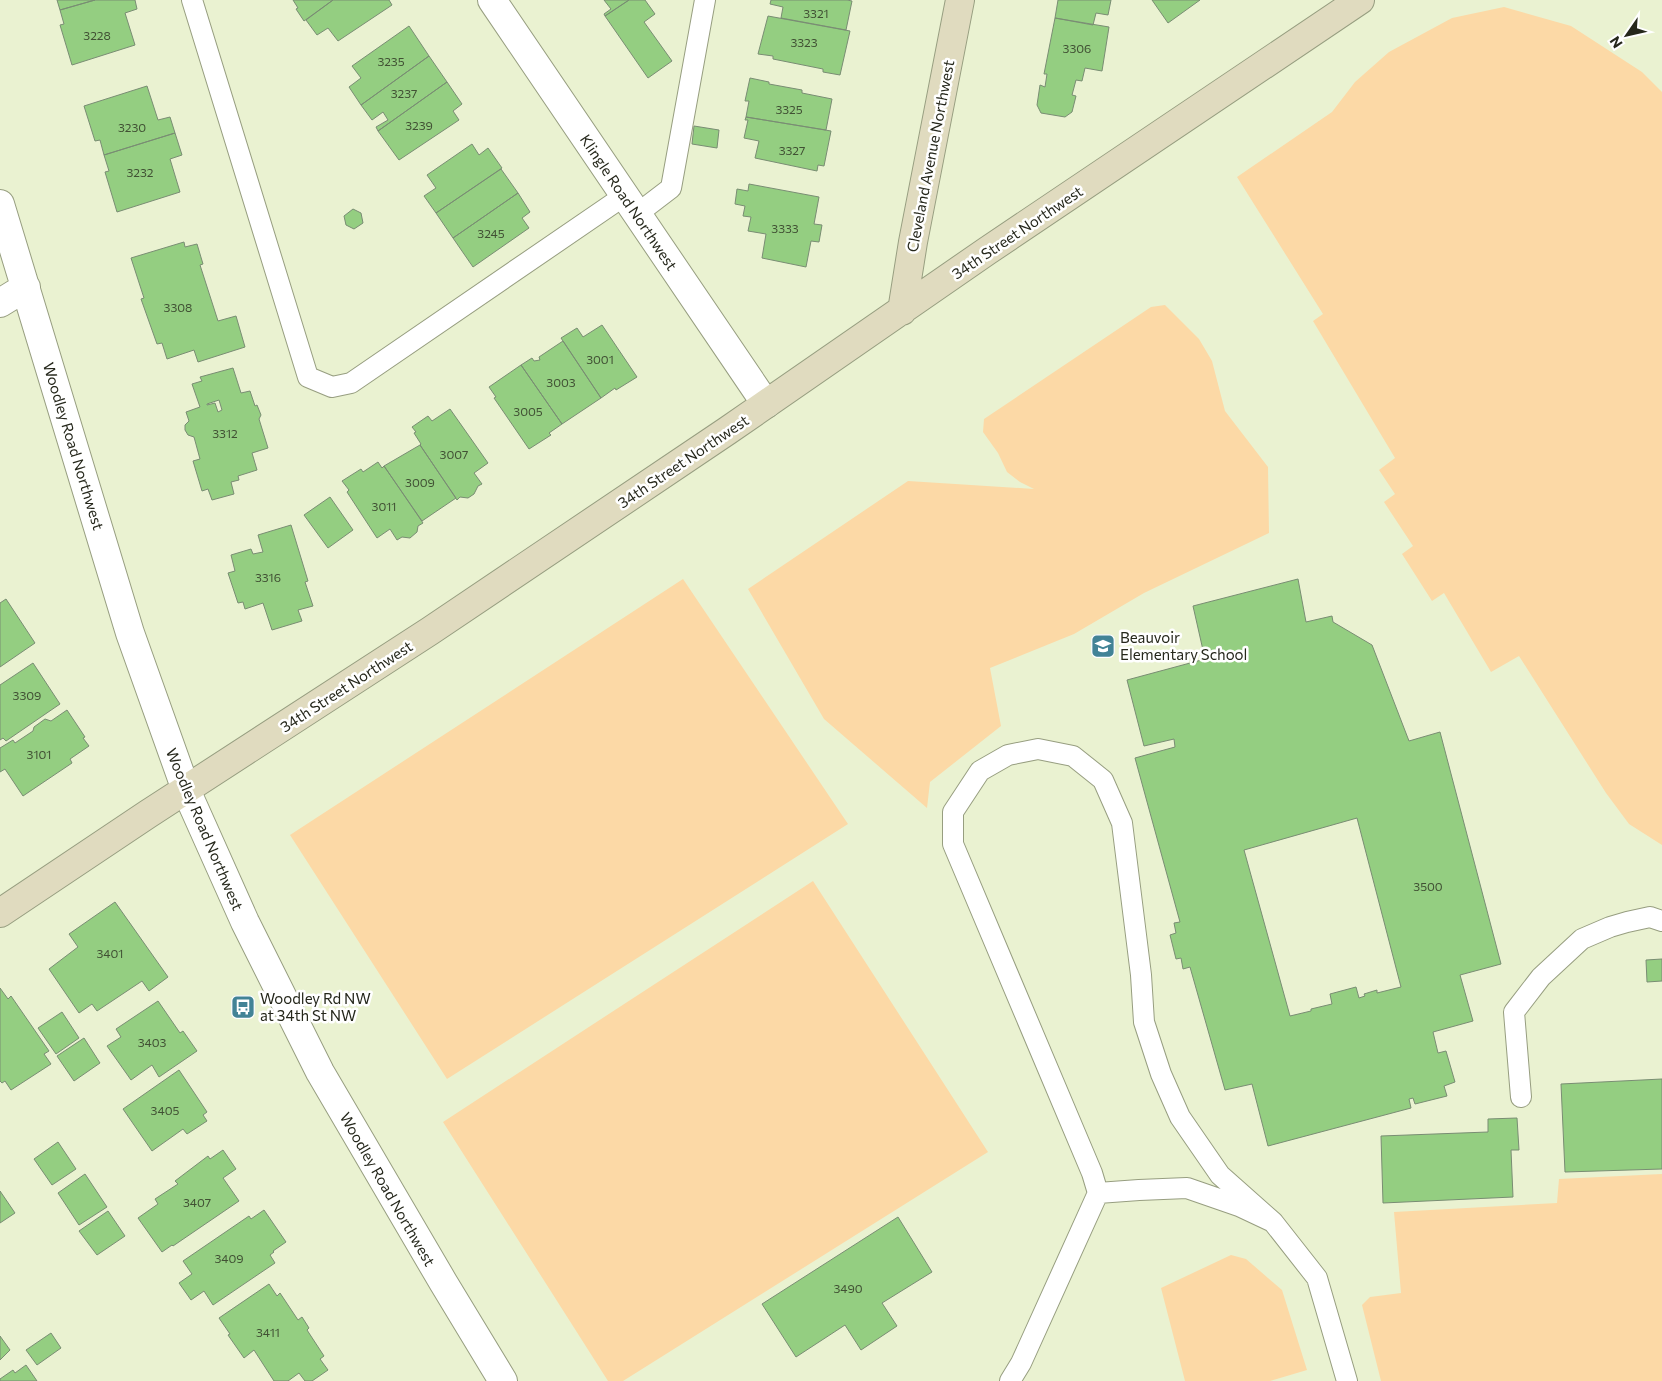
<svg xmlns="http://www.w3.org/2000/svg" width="1662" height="1381" font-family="Commissioner,sans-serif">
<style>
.green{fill:#fcd9a6}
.building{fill:#94ce81;stroke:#798d73;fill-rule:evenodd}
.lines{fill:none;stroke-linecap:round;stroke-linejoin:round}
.lane-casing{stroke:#979e80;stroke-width:22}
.street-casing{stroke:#979e80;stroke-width:30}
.secondary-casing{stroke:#979e80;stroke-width:30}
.lane{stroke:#fff;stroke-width:20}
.street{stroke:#fff;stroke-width:28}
.secondary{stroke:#e0dbbf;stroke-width:28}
.labels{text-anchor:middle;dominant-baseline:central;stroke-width:5;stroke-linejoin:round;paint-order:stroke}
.number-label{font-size:12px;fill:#415134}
.street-label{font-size:15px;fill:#25271b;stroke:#fff}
.poi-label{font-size:15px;fill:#25271b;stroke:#fff;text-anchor:start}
</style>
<rect width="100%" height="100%" fill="#eaf2d1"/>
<path class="green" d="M 1504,7 L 1571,26 L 1642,72 L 1662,92 L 1662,845 L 1629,824 L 1606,793 L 1519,656 L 1491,672 L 1444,593 L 1432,601 L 1402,554 L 1413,546 L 1384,502 L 1395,494 L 1379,470 L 1395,458 L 1313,321 L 1323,314 L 1237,177 L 1332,112 L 1355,82 L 1389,52 L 1452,18 Z
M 1165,305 L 1199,339 L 1212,361 L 1225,411 L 1268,467 L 1269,533 L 1144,593 L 1074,634 L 990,668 L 1001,726 L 930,782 L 927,808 L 824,719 L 748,589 L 908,481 L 1034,489 L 1020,482 L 1007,472 L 998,453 L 983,432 L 984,419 L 1151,307 Z
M 683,579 L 848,824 L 447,1079 L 290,835 Z
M 813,881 L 988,1152 L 623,1381 L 608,1381 L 443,1122 Z
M 1662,1174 L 1662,1381 L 1381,1381 L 1362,1305 L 1370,1297 L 1401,1293 L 1394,1212 L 1557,1203 L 1559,1179 Z
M 1231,1255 L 1246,1259 L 1282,1290 L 1307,1370 L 1270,1381 L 1185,1381 L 1161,1288 Z"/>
<path class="building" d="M 57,0 L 95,0 L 60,10 Z
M 95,0 L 135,0 L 137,9 L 125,13 L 135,45 L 72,65 L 60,25 L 64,24 L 60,10 Z
M 293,0 L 333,0 L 304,21 L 296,9 L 298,8 Z
M 333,0 L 389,0 L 392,5 L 338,41 L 328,28 L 317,35 L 306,20 Z
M 604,0 L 629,0 L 605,16 L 604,14 L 611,9 Z
M 629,0 L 645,0 L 655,14 L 644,22 L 672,61 L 648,78 L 605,16 Z
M 771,0 L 847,0 L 852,1 L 846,30 L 781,18 L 783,7 L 770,4 Z
M 1058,0 L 1111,0 L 1108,15 L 1096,13 L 1093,25 L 1055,18 Z
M 1152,0 L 1200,0 L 1168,23 Z
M 768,16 L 850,31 L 840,75 L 823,72 L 823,69 L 773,59 L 773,56 L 758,54 Z
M 1055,18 L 1109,27 L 1102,71 L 1085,68 L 1082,81 L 1076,80 L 1072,95 L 1076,96 L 1072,112 L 1065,117 L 1041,113 L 1037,105 L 1040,85 L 1045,87 L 1047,74 L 1044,74 Z
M 409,26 L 429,56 L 361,105 L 349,87 L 361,78 L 352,66 Z
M 429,56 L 447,82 L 378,131 L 376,127 L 388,120 L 383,112 L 372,120 L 361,105 Z
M 750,78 L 769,82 L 769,84 L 802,90 L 802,93 L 832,99 L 826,130 L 746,117 L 749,101 L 745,101 Z
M 447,82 L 462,104 L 453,111 L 459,120 L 399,160 L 378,131 Z
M 147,86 L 158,120 L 170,117 L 175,133 L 104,155 L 100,140 L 95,141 L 84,106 Z
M 746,117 L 831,131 L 824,166 L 818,165 L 817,171 L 755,158 L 759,141 L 744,138 L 748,120 L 745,120 Z
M 694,126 L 719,130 L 717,148 L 692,144 Z
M 175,133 L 182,155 L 170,159 L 180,192 L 117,212 L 105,172 L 109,171 L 104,155 Z
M 472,144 L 479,155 L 488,148 L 502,168 L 436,213 L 424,196 L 436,188 L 427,175 Z
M 501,169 L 518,193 L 453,238 L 436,213 Z
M 749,184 L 819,197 L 814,224 L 822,225 L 819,242 L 811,241 L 806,267 L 762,258 L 766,234 L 748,231 L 751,217 L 743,216 L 745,206 L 735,204 L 737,189 L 748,191 Z
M 518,193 L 530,212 L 522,218 L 529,228 L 473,267 L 453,238 Z
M 353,209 L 361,213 L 363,223 L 354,229 L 346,225 L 344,216 Z
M 184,242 L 185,247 L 197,244 L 203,264 L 200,265 L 218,321 L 236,316 L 245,347 L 198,362 L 194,350 L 167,359 L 162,343 L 157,344 L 141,299 L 144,298 L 131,258 Z
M 602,325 L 637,377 L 616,390 L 615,388 L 601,398 L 561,338 L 577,328 L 583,337 Z
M 563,341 L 601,398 L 562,424 L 521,365 L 532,358 L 534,361 L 540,360 L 539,357 Z
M 521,365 L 562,424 L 549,433 L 551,435 L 529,449 L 494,398 L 496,397 L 489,387 Z
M 233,368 L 241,393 L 250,391 L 255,406 L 257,405 L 261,415 L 259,419 L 268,448 L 252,453 L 257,470 L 238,476 L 239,480 L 231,482 L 234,494 L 212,500 L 208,489 L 202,491 L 193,461 L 200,459 L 194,437 L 188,435 L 185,430 L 185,425 L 189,421 L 186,412 L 200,407 L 192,384 L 202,381 L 200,377 ZM 219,400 L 222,410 L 218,412 L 215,403 L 207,405 L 207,404 Z
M 450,409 L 488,463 L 474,473 L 482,484 L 478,486 L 474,494 L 468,498 L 460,497 L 457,500 L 420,445 L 421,444 L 414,433 L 416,432 L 412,427 L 428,416 L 432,421 Z
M 420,445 L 456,498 L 422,521 L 384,466 Z
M 378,462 L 382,468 L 384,466 L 423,523 L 418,526 L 417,532 L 410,538 L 402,537 L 397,540 L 390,529 L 377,538 L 347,492 L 349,490 L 342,481 L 361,469 L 363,472 Z
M 330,497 L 353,530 L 328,548 L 304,515 Z
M 291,525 L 308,581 L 305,582 L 313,606 L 298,610 L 302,621 L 272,630 L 263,603 L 245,609 L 243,602 L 238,603 L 228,573 L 235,571 L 231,555 L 251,549 L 253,554 L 263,552 L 258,535 Z
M 1298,579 L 1306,622 L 1332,616 L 1333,622 L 1372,645 L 1409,741 L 1440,732 L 1501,964 L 1460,975 L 1473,1021 L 1433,1032 L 1438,1053 L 1446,1051 L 1455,1082 L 1444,1086 L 1447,1096 L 1415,1104 L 1413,1098 L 1409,1099 L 1411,1108 L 1268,1146 L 1252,1084 L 1225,1090 L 1190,967 L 1183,969 L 1181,958 L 1176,959 L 1170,935 L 1176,933 L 1174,923 L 1180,922 L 1135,758 L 1175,747 L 1174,739 L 1144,746 L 1127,680 L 1205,659 L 1193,606 ZM 1357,818 L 1401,987 L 1377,993 L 1377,990 L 1364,994 L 1365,996 L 1359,998 L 1356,987 L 1330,994 L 1332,1004 L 1311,1009 L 1311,1011 L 1290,1016 L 1244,850 Z
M 6,599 L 35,643 L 0,667 L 0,603 Z
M 33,663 L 60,704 L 6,741 L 3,738 L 0,740 L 0,685 Z
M 67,710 L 85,737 L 83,738 L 89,746 L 70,759 L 72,763 L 23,796 L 5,769 L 0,772 L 0,748 L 13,740 L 15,743 L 33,731 L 34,727 L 45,719 L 51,721 Z
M 115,902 L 168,977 L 149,991 L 142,981 L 97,1011 L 92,1004 L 79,1013 L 49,969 L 78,947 L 69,934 Z
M 1662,959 L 1662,981 L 1647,982 L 1646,960 Z
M 0,988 L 8,999 L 11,996 L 49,1051 L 44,1054 L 51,1064 L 11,1090 L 5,1081 L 2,1083 L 0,1081 Z
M 158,1001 L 180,1033 L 183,1031 L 197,1051 L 159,1077 L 152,1065 L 131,1080 L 107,1046 L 121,1037 L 116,1029 Z
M 62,1012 L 79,1038 L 56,1054 L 38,1028 Z
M 84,1038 L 100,1063 L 74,1081 L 57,1056 Z
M 179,1070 L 207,1112 L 203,1115 L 207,1121 L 187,1134 L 183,1129 L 152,1151 L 123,1109 Z
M 1662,1079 L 1662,1169 L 1565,1172 L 1561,1084 Z
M 1517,1118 L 1519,1150 L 1511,1150 L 1513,1197 L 1383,1203 L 1381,1136 L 1488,1132 L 1488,1119 Z
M 58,1142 L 76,1169 L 52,1185 L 34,1159 Z
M 223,1150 L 236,1169 L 223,1178 L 239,1201 L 173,1246 L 172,1245 L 162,1252 L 138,1218 L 158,1204 L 155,1199 L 178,1184 L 175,1181 L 208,1156 L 210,1159 Z
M 85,1174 L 107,1207 L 79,1225 L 58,1193 Z
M 0,1191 L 15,1213 L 0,1223 Z
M 264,1210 L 286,1242 L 273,1251 L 274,1252 L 270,1255 L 275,1263 L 213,1305 L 204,1291 L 191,1300 L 179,1283 L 192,1274 L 183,1261 L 249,1216 L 251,1219 Z
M 108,1211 L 125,1236 L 97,1255 L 79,1231 Z
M 898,1217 L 932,1272 L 882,1303 L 897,1326 L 861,1350 L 845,1325 L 796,1357 L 762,1304 Z
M 269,1284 L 277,1296 L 280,1293 L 298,1320 L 302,1317 L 309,1328 L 307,1330 L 324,1356 L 320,1359 L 328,1370 L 312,1381 L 305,1381 L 299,1373 L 288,1381 L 274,1381 L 254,1350 L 244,1358 L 228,1335 L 230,1334 L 219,1318 Z
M 51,1333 L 61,1348 L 37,1365 L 26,1350 Z
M 0,1336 L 10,1350 L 0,1360 Z
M 26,1365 L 37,1381 L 0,1381 L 0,1379 L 13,1370 L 15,1373 Z"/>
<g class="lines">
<g class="lane-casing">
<path id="lane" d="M 192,0 L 308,377 L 332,387 L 351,383 L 624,196
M 637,214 L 671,188 L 705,0
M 1521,1097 L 1514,1012 L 1541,977 L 1582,939 L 1610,927 L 1627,922 L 1650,917 L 1662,921
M 1098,1193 L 1139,1190 L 1187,1188 L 1239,1206 L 1273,1222 L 1317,1278 L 1347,1381
M 1010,1381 L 1021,1363 L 1098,1193 L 1092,1173 L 953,844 L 953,812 L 980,771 L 1008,755 L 1038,749 L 1073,756 L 1103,780 L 1122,823 L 1141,975 L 1144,1022 L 1161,1074 L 1180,1117 L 1220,1175 L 1273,1222"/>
</g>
<g class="street-casing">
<path id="street" d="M 492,0 L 766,404
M 0,204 L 130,633 L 186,790 L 245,922 L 320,1072 L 443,1282 L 503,1381
M 0,303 L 26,287"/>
</g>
<g class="secondary-casing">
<path id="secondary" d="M 902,311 L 913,242 L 960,0
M 0,913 L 148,814 L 430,631 L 727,431 L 987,251 L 1360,0"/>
</g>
<use href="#lane" class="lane"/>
<use href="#street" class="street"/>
<use href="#secondary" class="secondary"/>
</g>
<defs>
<g id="school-square" transform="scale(1.25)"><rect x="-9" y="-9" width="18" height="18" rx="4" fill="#428396" stroke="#fff"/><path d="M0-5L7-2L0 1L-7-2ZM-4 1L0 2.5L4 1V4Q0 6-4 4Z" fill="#fff"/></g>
<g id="bus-square" transform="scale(1.25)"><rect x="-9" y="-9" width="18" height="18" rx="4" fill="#428396" stroke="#fff"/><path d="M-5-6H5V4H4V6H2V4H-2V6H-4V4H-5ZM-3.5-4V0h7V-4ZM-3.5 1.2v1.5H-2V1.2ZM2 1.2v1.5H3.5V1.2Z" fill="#fff"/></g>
</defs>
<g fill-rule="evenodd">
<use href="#school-square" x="1103" y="646"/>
<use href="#bus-square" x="243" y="1007"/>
</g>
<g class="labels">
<g class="number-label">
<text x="816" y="13">3321</text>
<text x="97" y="35">3228</text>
<text x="804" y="42">3323</text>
<text x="1077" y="48">3306</text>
<text x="391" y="61">3235</text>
<text x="404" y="93">3237</text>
<text x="789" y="109">3325</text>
<text x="419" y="125">3239</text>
<text x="132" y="127">3230</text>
<text x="792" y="150">3327</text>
<text x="140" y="172">3232</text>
<text x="785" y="228">3333</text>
<text x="491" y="233">3245</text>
<text x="178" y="307">3308</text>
<text x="600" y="359">3001</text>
<text x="561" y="382">3003</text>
<text x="528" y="411">3005</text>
<text x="225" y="433">3312</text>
<text x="454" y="454">3007</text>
<text x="420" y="482">3009</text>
<text x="384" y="506">3011</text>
<text x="268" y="577">3316</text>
<text x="27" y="695">3309</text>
<text x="39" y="754">3101</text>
<text x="1428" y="886">3500</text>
<text x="110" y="953">3401</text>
<text x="152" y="1042">3403</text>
<text x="165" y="1110">3405</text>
<text x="197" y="1202">3407</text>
<text x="229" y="1258">3409</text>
<text x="848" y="1288">3490</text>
<text x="268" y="1332">3411</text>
</g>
<g class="street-label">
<text transform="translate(930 156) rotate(-79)">Cleveland Avenue Northwest</text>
<text transform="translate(629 202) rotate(56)">Klingle Road Northwest</text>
<text transform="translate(1017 232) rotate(-34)">34th Street Northwest</text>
<text transform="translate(74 446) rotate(73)">Woodley Road Northwest</text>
<text transform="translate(683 461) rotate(-34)">34th Street Northwest</text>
<text transform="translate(346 686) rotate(-33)">34th Street Northwest</text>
<text transform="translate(205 829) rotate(67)">Woodley Road Northwest</text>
<text transform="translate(388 1189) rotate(60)">Woodley Road Northwest</text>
</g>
<g class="poi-label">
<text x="1120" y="637">Beauvoir<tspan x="1120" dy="17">Elementary School</tspan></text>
<text x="260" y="998">Woodley Rd NW<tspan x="260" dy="17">at 34th St NW</tspan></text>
</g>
</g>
<g transform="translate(1627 35) rotate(236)" stroke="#ffffff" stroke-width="4" paint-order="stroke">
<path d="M0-4L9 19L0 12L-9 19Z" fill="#25271b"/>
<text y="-8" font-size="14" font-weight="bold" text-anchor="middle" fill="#25271b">N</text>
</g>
</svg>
